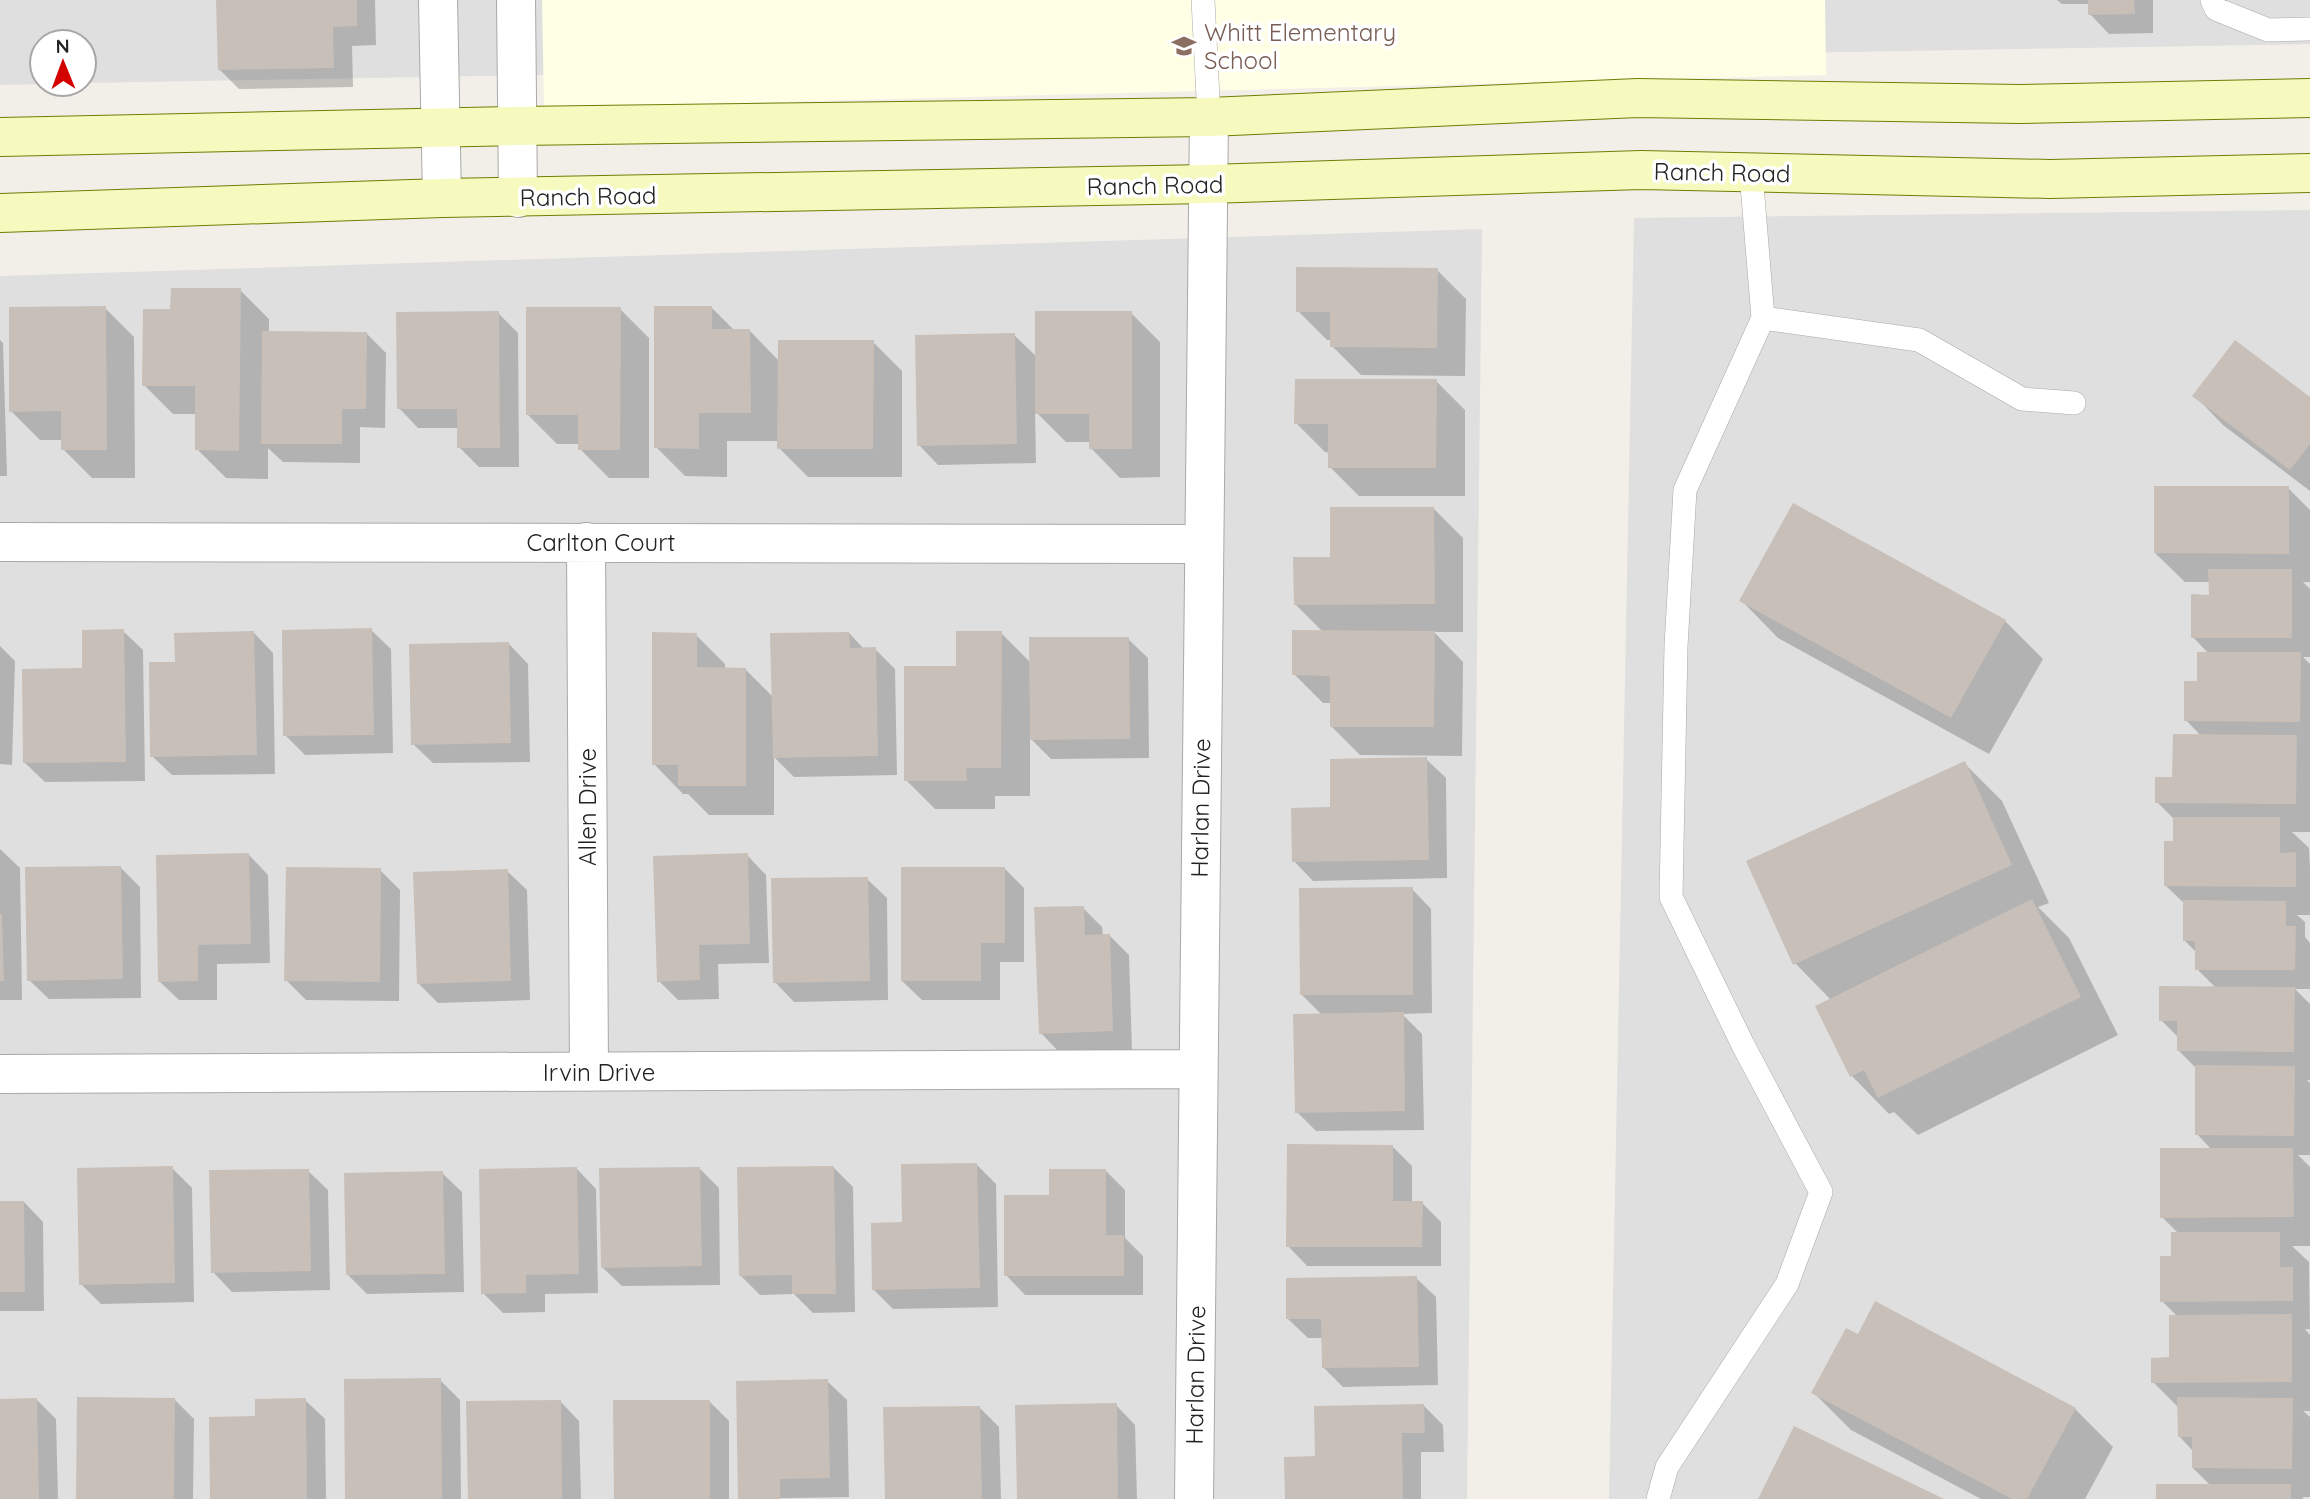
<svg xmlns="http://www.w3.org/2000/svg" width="2310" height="1499" font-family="Quicksand,sans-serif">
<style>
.residential{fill:#e0dfdf}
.education{fill:#ffffe5}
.shadow{fill:#0003}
.building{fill:#c7bfb8}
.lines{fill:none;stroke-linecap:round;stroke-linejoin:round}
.lane-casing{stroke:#a9a9a9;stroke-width:24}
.street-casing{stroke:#a9a9a9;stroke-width:40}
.secondary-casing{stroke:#707d05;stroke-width:40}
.lane{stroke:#fff;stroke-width:23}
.street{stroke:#fff;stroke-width:38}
.secondary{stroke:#f7fabf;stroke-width:38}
.labels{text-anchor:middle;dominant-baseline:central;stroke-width:7;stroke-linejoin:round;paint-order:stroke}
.education-label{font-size:24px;fill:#785e54;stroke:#fff;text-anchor:start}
.street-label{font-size:24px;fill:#222;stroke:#fff}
</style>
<rect width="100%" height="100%" fill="#f2efe9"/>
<path class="residential" d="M 0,0 L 2310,0 L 2310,44 L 84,83 L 84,42 L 42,42 L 42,84 L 0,85 Z
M 2310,210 L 2310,1499 L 1609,1499 L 1634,218 Z
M 1482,229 L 1467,1499 L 0,1499 L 0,276 Z"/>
<path class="education" d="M 542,0 L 1825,0 L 1826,75 L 544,108 Z"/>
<path class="shadow" d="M 218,0 L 375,0 L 376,45 L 352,46 L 353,87 L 239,89 L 219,69 Z
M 2057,0 L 2153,0 L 2153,33 L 2109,34 L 2090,14 L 2089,4 L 2062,4 Z
M 1437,270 L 1466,299 L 1465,376 L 1361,375 L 1332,346 L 1332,340 L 1327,340 L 1298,311 Z
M 240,290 L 269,319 L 269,333 L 366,333 L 386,353 L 385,428 L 360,427 L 360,463 L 283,462 L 268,448 L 268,479 L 226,478 L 197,449 L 197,414 L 173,414 L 144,385 L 172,311 Z
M 711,307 L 735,331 L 750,331 L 779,361 L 873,342 L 902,371 L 902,477 L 808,477 L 779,448 L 779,441 L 727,441 L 727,477 L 685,476 L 656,447 Z
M 105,308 L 134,337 L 135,478 L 92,478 L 63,449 L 63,440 L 40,440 L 11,411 Z
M 620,309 L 649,338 L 649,478 L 609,478 L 580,449 L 580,444 L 557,444 L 528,415 Z
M 498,313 L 518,333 L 519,467 L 479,467 L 459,447 L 459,428 L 418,428 L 399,408 Z
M 1131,313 L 1160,342 L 1160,477 L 1120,478 L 1091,448 L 1091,442 L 1066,442 L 1035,411 L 1036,463 L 938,465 L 919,445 L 1014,335 L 1037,357 Z
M 0,340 L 3,343 L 7,476 L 0,476 Z
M 1436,381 L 1465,410 L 1465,496 L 1359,496 L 1330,467 L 1330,453 L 1325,452 L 1296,423 Z
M 2195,396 L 2310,399 L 2310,491 L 2223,425 Z
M 2288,488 L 2310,510 L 2310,582 L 2303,582 L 2310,589 L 2310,657 L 2303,657 L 2310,664 L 2310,832 L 2292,832 L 2309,848 L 2310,869 L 2310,915 L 2297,915 L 2305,922 L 2305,937 L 2310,943 L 2310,989 L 2295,989 L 2310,1004 L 2310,1080 L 2307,1080 L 2310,1083 L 2310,1155 L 2298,1155 L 2310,1167 L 2310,1246 L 2292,1246 L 2309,1262 L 2310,1329 L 2305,1329 L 2310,1335 L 2310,1411 L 2303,1411 L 2310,1417 L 2310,1497 L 2302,1497 L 2304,1499 L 2158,1499 L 2211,1486 L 2193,1468 L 2193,1451 L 2179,1436 L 2179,1408 L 2153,1382 L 2171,1359 L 2177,1316 L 2162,1301 L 2179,1234 L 2162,1217 L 2212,1150 L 2197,1134 L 2197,1069 L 2178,1050 L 2179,1038 L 2161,1020 L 2216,988 L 2197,969 L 2197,953 L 2184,940 L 2185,904 L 2166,886 L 2175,843 L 2175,820 L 2157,802 L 2201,736 L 2186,720 L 2209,654 L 2193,637 L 2210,596 L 2210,582 L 2185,582 L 2155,553 Z
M 1434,509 L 1463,538 L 1463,632 L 1434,632 L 1463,662 L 1462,756 L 1360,755 L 1331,726 L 1331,703 L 1323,703 L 1294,674 L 1323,632 L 1295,604 L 1332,559 Z
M 1741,600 L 2005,621 L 2043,659 L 1989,754 L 1778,638 Z
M 371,630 L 391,649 L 393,753 L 305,755 L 285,735 Z
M 123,631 L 143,650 L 145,781 L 45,782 L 25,763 L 84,670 Z
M 254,633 L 273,653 L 275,774 L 172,775 L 152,756 L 177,663 Z
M 849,633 L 864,649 L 875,649 L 895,669 L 897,775 L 794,777 L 774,757 L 774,815 L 709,815 L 688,794 L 683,794 L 654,764 L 696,635 L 725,664 L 725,669 L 745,669 L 773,697 Z
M 1001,633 L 1031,663 L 1128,639 L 1148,658 L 1149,758 L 1051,759 L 1030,738 L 1030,796 L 995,796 L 995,809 L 935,809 L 906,780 L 958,668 Z
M 509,644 L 528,664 L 530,762 L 433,763 L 413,744 Z
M 0,646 L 15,661 L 12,765 L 0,764 Z
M 1426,759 L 1446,778 L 1447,878 L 1313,881 L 1294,861 L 1332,809 Z
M 1964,763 L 2002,801 L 2049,903 L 2038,907 L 2069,938 L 2118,1035 L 1918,1135 L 1894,1112 L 1889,1114 L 1852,1076 L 1817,1007 L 1831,1000 L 1795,963 Z
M 0,849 L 20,868 L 22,1000 L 0,1000 Z
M 249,855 L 268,875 L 270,963 L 217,964 L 217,1000 L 179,1000 L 159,981 Z
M 747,855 L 766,875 L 769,963 L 718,964 L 719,999 L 678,1000 L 659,981 Z
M 120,867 L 140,887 L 141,998 L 49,999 L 29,980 Z
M 1005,869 L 1024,888 L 1024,962 L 1000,962 L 1000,1000 L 922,1000 L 902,981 Z
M 380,870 L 400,890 L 399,1001 L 306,1000 L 286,980 Z
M 507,871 L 527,890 L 530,1000 L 438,1003 L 418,983 Z
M 867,879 L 887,898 L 888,1000 L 794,1002 L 775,982 Z
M 1412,889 L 1431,909 L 1432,1013 L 1402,1014 L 1422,1034 L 1424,1130 L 1316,1131 L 1297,1112 L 1322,1015 L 1302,995 Z
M 1083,908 L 1102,927 L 1103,936 L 1109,935 L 1129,955 L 1132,1050 L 1060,1053 L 1041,1033 Z
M 1393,1147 L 1412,1166 L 1412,1203 L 1422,1203 L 1441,1222 L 1441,1266 L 1307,1266 L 1288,1246 Z
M 977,1165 L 996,1184 L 998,1307 L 893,1309 L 874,1290 L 903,1224 Z
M 833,1167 L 853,1187 L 855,1312 L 813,1313 L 794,1294 L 760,1295 L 740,1275 Z
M 172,1168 L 192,1188 L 194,1302 L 101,1304 L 81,1284 Z
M 699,1168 L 719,1188 L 720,1285 L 622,1286 L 602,1267 Z
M 577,1169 L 596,1189 L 598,1293 L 545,1294 L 545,1312 L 503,1313 L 483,1293 Z
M 308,1171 L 328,1190 L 330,1290 L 232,1292 L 213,1272 Z
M 1106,1171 L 1125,1190 L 1125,1238 L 1143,1256 L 1143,1295 L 1025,1295 L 1006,1275 L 1051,1196 Z
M 442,1173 L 462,1192 L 464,1292 L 367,1294 L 348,1275 Z
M 0,1202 L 24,1202 L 43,1222 L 44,1311 L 0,1311 Z
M 1416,1278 L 1436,1297 L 1438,1385 L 1343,1387 L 1324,1368 L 1323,1338 L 1308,1338 L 1288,1319 Z
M 1858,1336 L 2075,1409 L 2113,1447 L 2085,1499 L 1981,1499 L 1851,1430 L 1813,1392 Z
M 440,1380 L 460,1400 L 461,1499 L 347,1499 Z
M 827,1381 L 847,1400 L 849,1497 L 740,1499 Z
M 174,1399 L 194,1419 L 193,1499 L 78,1499 Z
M 0,1400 L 37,1400 L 56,1419 L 58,1499 L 0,1499 Z
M 305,1400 L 325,1419 L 326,1499 L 212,1499 L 257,1417 Z
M 560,1401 L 579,1421 L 581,1499 L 470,1499 Z
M 709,1401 L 729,1421 L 729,1499 L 616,1499 Z
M 1116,1405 L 1135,1425 L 1137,1499 L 1018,1499 Z
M 1424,1406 L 1443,1425 L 1444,1452 L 1421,1452 L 1421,1499 L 1287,1499 L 1316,1458 Z
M 980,1408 L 999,1427 L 1001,1499 L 887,1499 Z"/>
<path class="building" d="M 216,0 L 357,0 L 357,26 L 333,27 L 334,68 L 218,70 Z
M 2088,0 L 2134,0 L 2135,14 L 2088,15 Z
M 1296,267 L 1438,268 L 1437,348 L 1330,347 L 1330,312 L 1296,312 Z
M 171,288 L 241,288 L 239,451 L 195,450 L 195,386 L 142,386 L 143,309 L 170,309 Z
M 106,306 L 107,450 L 61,450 L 61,411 L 9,412 L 9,307 Z
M 654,306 L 712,306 L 712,329 L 750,329 L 751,413 L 699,413 L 699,449 L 654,448 Z
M 526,307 L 621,307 L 620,450 L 578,450 L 578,415 L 526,415 Z
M 499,311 L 500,448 L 457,448 L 457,409 L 397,409 L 396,312 Z
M 1035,311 L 1132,311 L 1132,449 L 1089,449 L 1089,414 L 1035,414 Z
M 262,331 L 367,332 L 366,409 L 342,409 L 342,444 L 261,444 Z
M 1015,333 L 1017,444 L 917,446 L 915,335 Z
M 778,340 L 874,340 L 873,449 L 777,449 Z
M 2235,340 L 2310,397 L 2310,444 L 2290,470 L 2192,396 Z
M 1295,379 L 1437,379 L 1436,468 L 1328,468 L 1328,424 L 1294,424 Z
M 2154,486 L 2289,486 L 2289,554 L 2154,553 Z
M 1793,503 L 2006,620 L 1951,718 L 1739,601 Z
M 1330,507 L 1434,507 L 1435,604 L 1294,605 L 1293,557 L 1330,557 Z
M 2208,569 L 2292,569 L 2292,638 L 2191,638 L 2191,594 L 2209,595 Z
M 372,628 L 374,735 L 283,736 L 282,630 Z
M 124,629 L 126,762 L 23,763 L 22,669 L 82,668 L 82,630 Z
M 1292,630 L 1435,631 L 1434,727 L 1330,727 L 1330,676 L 1292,675 Z
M 254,631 L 257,755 L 150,757 L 149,662 L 175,662 L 174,633 Z
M 956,631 L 1002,631 L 1001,768 L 966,768 L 967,781 L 904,781 L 904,666 L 956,666 Z
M 652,632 L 697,633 L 697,667 L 746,668 L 746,786 L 678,786 L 678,765 L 652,765 Z
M 849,632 L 850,648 L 876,647 L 878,756 L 773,758 L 770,633 Z
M 1029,637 L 1129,637 L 1130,739 L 1030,740 Z
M 509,642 L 511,743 L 411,745 L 409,644 Z
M 2197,652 L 2301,652 L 2300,722 L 2184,721 L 2184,681 L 2197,681 Z
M 2173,734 L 2297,735 L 2296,804 L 2155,803 L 2155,777 L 2172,777 Z
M 1427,757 L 1429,860 L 1292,862 L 1291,808 L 1330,807 L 1330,759 Z
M 1965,761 L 2012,865 L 1793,965 L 1746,861 Z
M 2173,817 L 2280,817 L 2280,853 L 2296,852 L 2296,887 L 2164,886 L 2164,841 L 2173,841 Z
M 249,853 L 251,944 L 198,945 L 198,981 L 158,982 L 156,855 Z
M 748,853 L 750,944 L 699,945 L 700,980 L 657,982 L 653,856 Z
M 121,866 L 123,979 L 27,981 L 25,867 Z
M 286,867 L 381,868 L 380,982 L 284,981 Z
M 901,867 L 1005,867 L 1005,943 L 981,943 L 981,981 L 901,981 Z
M 508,869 L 511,981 L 417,984 L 413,872 Z
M 868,877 L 870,981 L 773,983 L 771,878 Z
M 1413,887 L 1413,995 L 1300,995 L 1299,888 Z
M 2032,899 L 2081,997 L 1878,1098 L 1864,1070 L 1850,1077 L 1815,1006 Z
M 2183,900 L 2286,901 L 2286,926 L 2296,926 L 2295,970 L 2195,970 L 2195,941 L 2183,941 Z
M 1084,906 L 1085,935 L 1110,934 L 1113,1031 L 1039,1034 L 1034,907 Z
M 0,914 L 2,914 L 4,981 L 0,981 Z
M 2159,986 L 2295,987 L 2294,1052 L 2177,1051 L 2177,1021 L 2159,1021 Z
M 1404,1012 L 1405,1111 L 1295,1113 L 1293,1014 Z
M 2195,1065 L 2295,1066 L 2294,1136 L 2195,1135 Z
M 1287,1144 L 1393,1145 L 1393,1201 L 1423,1201 L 1422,1247 L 1286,1247 Z
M 2160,1148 L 2293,1148 L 2294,1217 L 2160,1218 Z
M 977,1163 L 980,1288 L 872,1290 L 871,1223 L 902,1222 L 901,1164 Z
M 173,1166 L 175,1283 L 79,1285 L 77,1168 Z
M 834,1166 L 836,1294 L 792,1294 L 792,1275 L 739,1276 L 737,1167 Z
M 577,1167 L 579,1274 L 526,1275 L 526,1293 L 481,1294 L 479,1169 Z
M 700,1167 L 702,1266 L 601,1268 L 599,1168 Z
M 309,1169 L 311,1271 L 211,1273 L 209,1170 Z
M 1049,1169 L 1106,1169 L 1106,1235 L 1124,1235 L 1124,1276 L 1004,1276 L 1004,1195 L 1049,1195 Z
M 443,1171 L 445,1274 L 346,1275 L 344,1173 Z
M 0,1201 L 24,1201 L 25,1292 L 0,1292 Z
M 2171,1232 L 2280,1232 L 2280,1267 L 2293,1267 L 2293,1301 L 2160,1302 L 2160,1256 L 2171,1256 Z
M 1417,1276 L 1419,1367 L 1322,1368 L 1321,1319 L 1286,1319 L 1286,1278 Z
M 1875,1301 L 2076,1408 L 2027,1499 L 2012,1499 L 1811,1393 L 1846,1328 L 1858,1334 Z
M 2292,1314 L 2292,1382 L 2151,1383 L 2151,1358 L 2169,1357 L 2169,1315 Z
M 441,1378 L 442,1499 L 345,1499 L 344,1379 Z
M 828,1379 L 830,1478 L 780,1479 L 780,1499 L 738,1499 L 736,1381 Z
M 77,1397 L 175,1398 L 174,1499 L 76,1499 Z
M 2177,1397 L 2293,1398 L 2292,1469 L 2192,1468 L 2192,1437 L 2178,1437 Z
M 37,1398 L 39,1499 L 0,1499 L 0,1399 Z
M 306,1398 L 307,1499 L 210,1499 L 209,1417 L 255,1416 L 255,1399 Z
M 561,1400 L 562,1499 L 468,1499 L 466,1401 Z
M 613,1400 L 710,1400 L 710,1499 L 614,1499 Z
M 1117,1403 L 1118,1499 L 1017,1499 L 1015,1405 Z
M 1424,1404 L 1425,1433 L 1402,1433 L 1403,1499 L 1285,1499 L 1284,1457 L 1315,1456 L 1314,1406 Z
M 980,1406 L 982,1499 L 885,1499 L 883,1407 Z
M 1794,1426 L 1944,1499 L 1758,1499 Z
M 2156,1484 L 2291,1484 L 2291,1499 L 2156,1499 Z"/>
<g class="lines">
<g class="lane-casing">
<path id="lane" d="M 1203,0 L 1209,117
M 2212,0 L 2216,9 L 2268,30 L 2310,29
M 1763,318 L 1919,340 L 2022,399 L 2074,403
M 1658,1499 L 1667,1467 L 1787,1284 L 1821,1192 L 1743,1045 L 1671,897 L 1676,646 L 1685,490 L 1763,318 L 1751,173"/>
</g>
<g class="street-casing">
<path id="street" d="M 438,0 L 442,198
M 516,0 L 518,198
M 0,542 L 1203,544
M 586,542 L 589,1072
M 0,1074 L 1198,1069
M 1194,1499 L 1209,117"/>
</g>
<g class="secondary-casing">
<path id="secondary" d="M 0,137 L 516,126 L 1209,117 L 1638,98 L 2020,104 L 2310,98
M 0,213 L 442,198 L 1208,184 L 1641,170 L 2050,179 L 2310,173"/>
</g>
<use href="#lane" class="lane"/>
<use href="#street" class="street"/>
<use href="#secondary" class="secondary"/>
</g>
<defs>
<g id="school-bare" transform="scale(1.89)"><path d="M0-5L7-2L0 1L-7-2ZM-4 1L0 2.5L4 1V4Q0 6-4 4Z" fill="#8d6e63" stroke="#fff" stroke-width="2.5" paint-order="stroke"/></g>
</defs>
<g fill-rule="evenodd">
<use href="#school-bare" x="1184" y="46"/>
</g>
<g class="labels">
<g class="education-label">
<text x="1204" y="32">Whitt Elementary<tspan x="1204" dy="28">School</tspan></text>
</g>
<g class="street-label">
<text transform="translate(1722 172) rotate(1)">Ranch Road</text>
<text transform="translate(1155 185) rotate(-1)">Ranch Road</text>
<text transform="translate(588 196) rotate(-1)">Ranch Road</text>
<text x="601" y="542">Carlton Court</text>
<text transform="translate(587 807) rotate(-90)">Allen Drive</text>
<text transform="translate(1200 808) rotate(-89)">Harlan Drive</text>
<text x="599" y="1072">Irvin Drive</text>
<text transform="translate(1195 1375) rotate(-89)">Harlan Drive</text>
</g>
</g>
<g transform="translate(63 63) rotate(359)"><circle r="33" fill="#ffffff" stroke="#a7a7a7" stroke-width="2"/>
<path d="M0-5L12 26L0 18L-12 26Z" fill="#d40000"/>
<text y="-10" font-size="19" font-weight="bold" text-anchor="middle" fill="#222222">N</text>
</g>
</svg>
